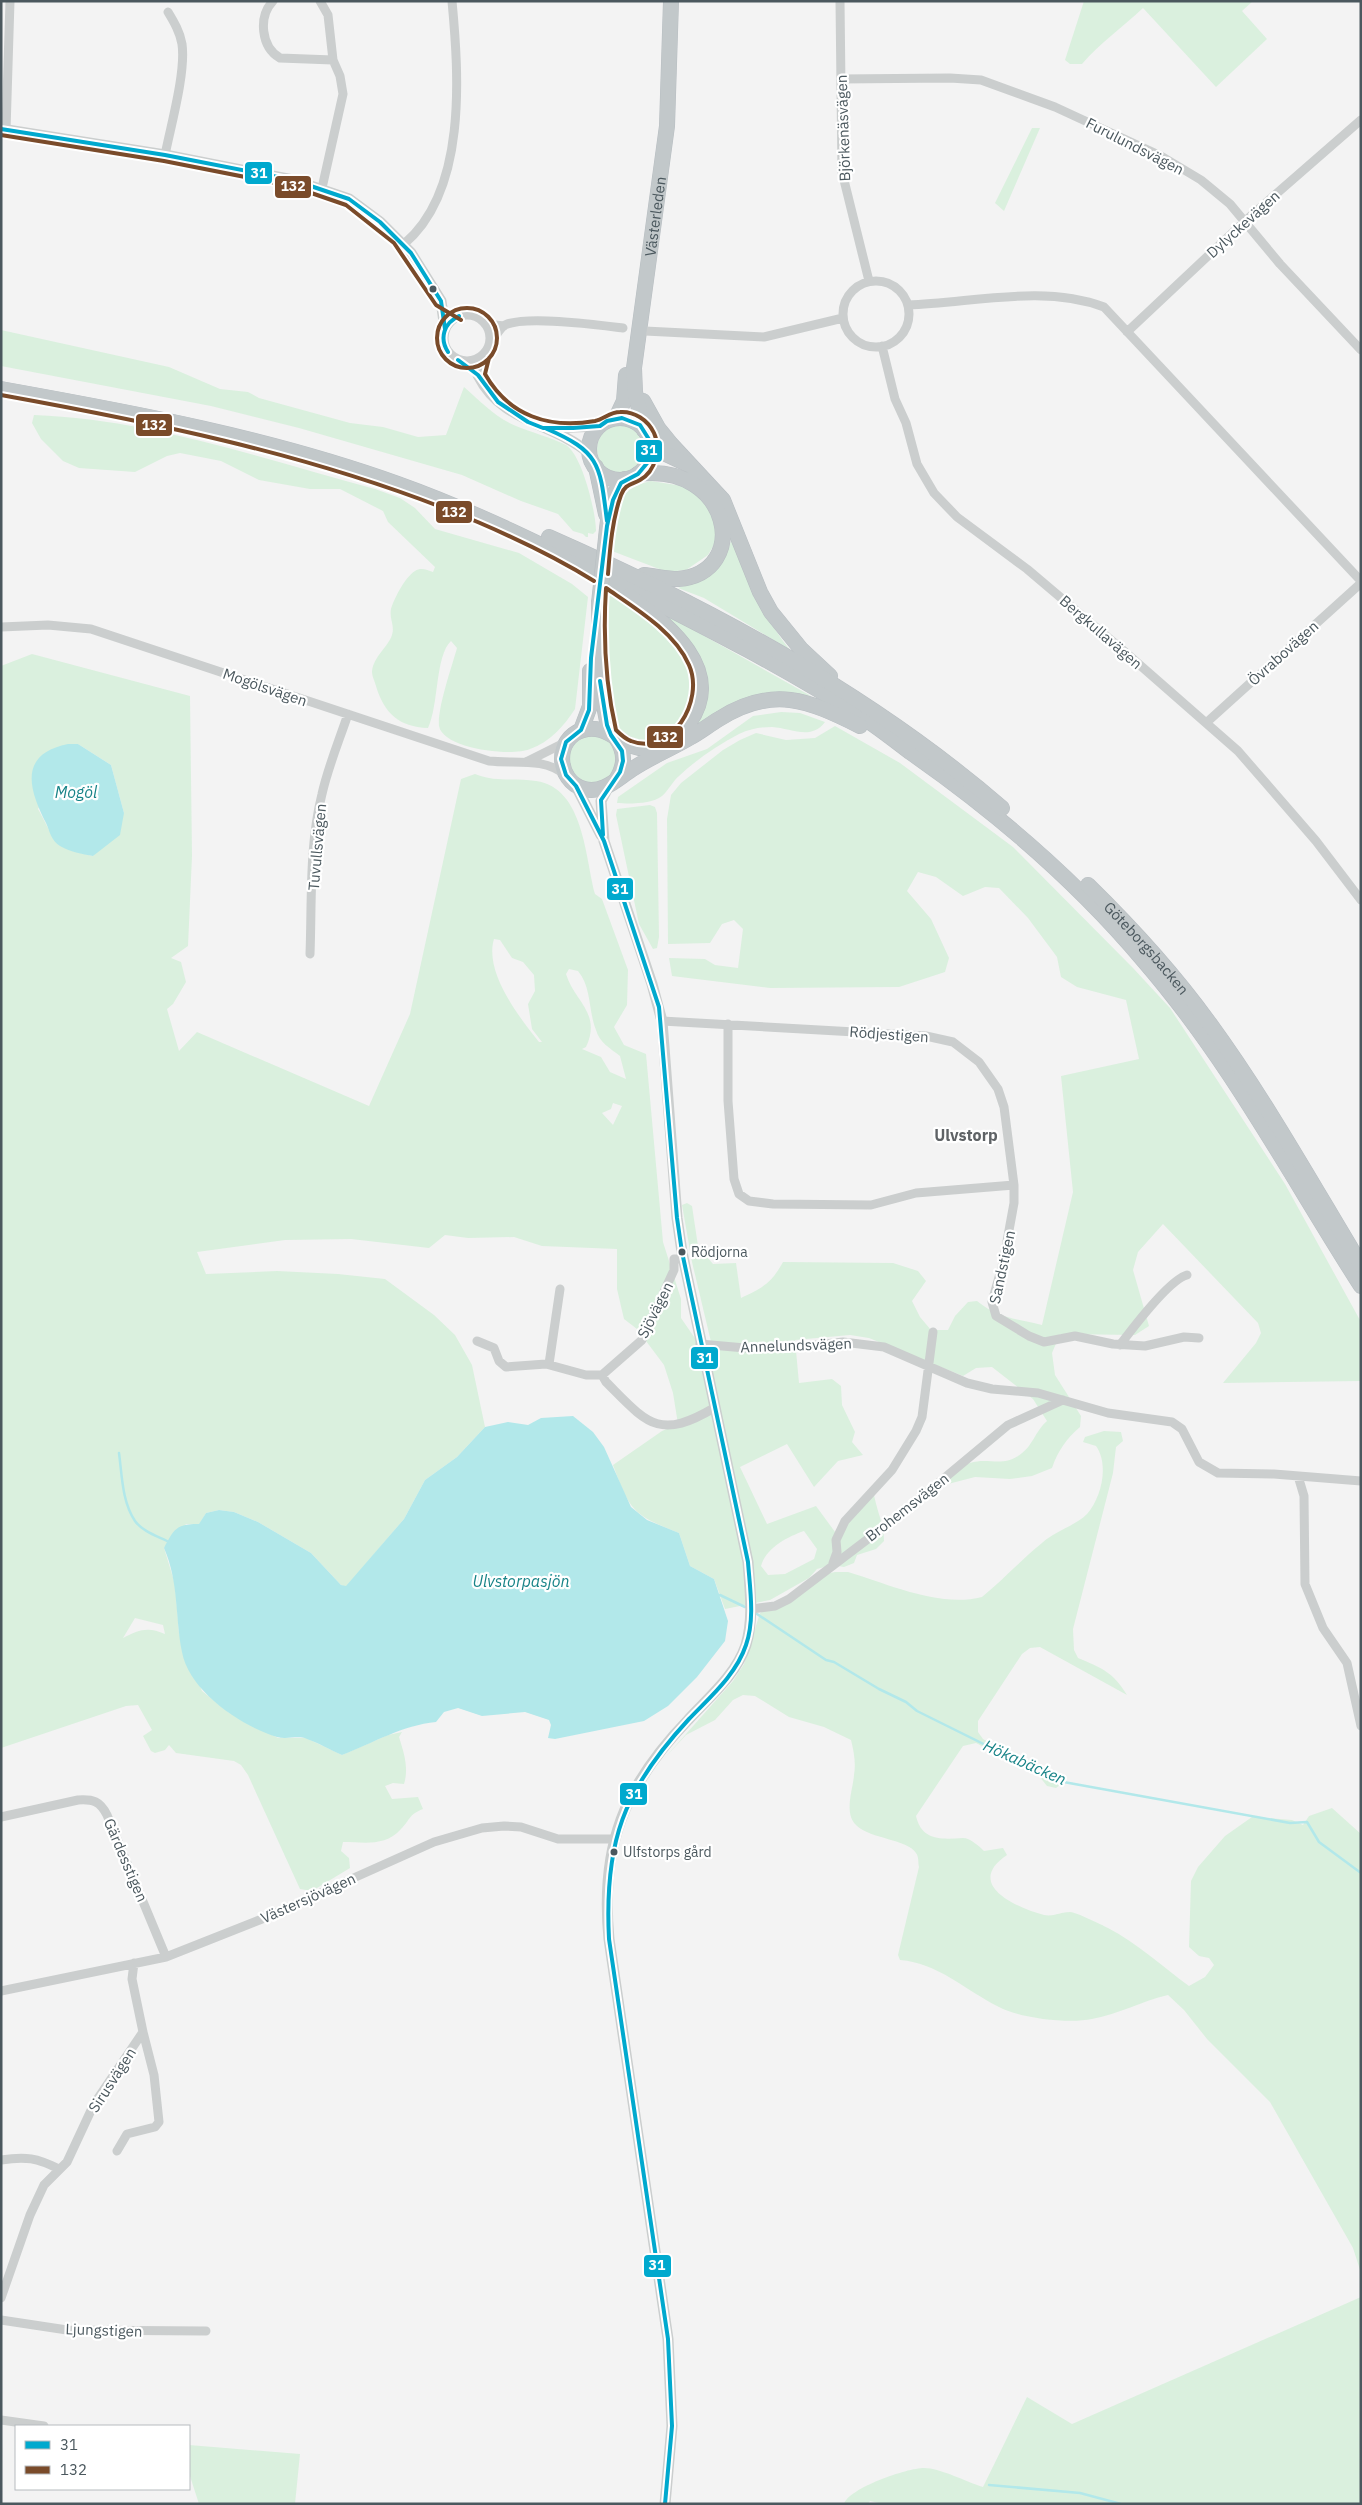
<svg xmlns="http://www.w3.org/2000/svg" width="1362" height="2505" font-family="'IBM Plex Sans',sans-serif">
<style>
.green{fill:#daf0de;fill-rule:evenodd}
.water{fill:#b2e8ea}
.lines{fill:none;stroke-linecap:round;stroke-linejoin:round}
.stream{stroke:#b2e8ea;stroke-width:2.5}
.trunk-casing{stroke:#b8bec2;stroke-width:16}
.minor{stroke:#cbcece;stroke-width:9}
.tertiary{stroke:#cbcece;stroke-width:11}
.trunk{stroke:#c2c8ca;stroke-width:15}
.trunk-bridge-casing{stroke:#b8bec2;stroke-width:16;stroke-linecap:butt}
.trunk-bridge{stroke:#c2c8ca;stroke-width:15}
.bus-1-casing{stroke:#fff;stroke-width:8}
.bus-2-casing{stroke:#fff;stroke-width:8}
.bus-1{stroke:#00a9ce;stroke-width:4}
.bus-2{stroke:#7a4b2a;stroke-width:4}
.bus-dot{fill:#4b585e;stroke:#fff;stroke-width:2}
.labels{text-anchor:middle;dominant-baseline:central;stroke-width:4.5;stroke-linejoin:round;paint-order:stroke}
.bus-label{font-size:14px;fill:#4b585e;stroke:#fff;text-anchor:start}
.street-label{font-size:15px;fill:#4b585e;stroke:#fff}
.water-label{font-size:16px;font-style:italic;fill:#178387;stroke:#fff}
.neighbourhood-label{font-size:16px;font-weight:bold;fill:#5f6366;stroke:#fff}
.line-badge{stroke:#fff;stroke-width:2}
.badge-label{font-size:14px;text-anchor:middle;font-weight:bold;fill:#fff}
</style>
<rect width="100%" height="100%" fill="#f3f3f3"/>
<path class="green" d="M 1084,1 L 1253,1 L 1242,11 L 1267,39 L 1216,87 L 1143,8 C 1123,27 1100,43 1082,64 L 1070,64 L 1065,60 Z
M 1032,128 L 1040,128 L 1004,211 L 995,203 Z
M 1,330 L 169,367 L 220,389 L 248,392 L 259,398 L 350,423 L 383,427 L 418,437 L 446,435 L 464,387 C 480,401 496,418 516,426 C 530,432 553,438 566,445 C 582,455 596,512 596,531 L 593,534 L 588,533 L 588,537 L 586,537 L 583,534 L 573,531 L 558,514 L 521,501 L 462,475 L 299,428 L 211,406 L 1,366 Z
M 34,415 C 149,419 264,459 375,489 L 400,498 L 415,508 L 435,529 L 519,553 L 572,584 L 588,597 L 575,709 C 564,726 550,742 530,749 C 512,757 443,749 439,726 C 437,709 452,666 457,648 L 451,641 C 435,656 439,705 428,728 C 399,727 384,713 376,686 C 375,682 372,676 372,672 C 373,657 388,647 392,635 C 395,625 389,619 391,609 C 394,599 405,577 415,571 C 421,567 427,570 433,572 L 435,567 L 388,522 L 383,511 L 340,489 L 310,489 L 259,480 L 221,461 L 180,453 L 167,456 L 135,472 L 79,468 L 63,461 L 41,439 L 32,423 Z
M597 449a25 25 0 1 1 50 0a25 25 0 1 1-50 0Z
M 651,481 L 689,487 L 707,505 L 715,525 L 715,543 L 708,555 L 686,570 L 667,572 L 612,551 C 614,517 611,490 651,481 Z
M 732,537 C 748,577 763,617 790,650 L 704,598 L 678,588 C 708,577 724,570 732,537 Z
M 608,589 L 630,601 L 684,651 L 696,688 L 687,716 L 677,728 L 665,737 L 648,743 L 623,737 L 609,720 L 604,685 Z
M 653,607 L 811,696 L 783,693 L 691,731 C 703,716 705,700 706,682 Z
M 32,654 L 190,696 L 192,856 L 188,946 L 171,958 L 181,962 L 186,982 L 173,1004 L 167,1009 L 179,1051 L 197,1032 L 369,1106 L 410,1014 L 461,779 L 475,774 C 498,783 513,777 536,781 C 584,788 585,857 595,894 L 602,899 L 628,970 L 627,1005 L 614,1027 L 624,1045 L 646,1054 L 663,1242 L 681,1299 L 681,1318 L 710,1360 L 712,1346 L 692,1262 L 682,1205 L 687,1203 L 692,1206 L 698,1246 L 713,1264 L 736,1263 L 741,1298 C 762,1288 771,1284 783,1262 L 893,1263 L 918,1271 L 926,1281 L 912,1301 L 920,1317 L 931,1330 L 948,1330 L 955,1316 L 968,1302 L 977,1301 C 999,1319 1015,1318 1042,1325 L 1073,1192 L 1061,1076 L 1139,1059 L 1126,1000 L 1077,987 L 1061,977 L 1057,957 L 1028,918 L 999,888 L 985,887 L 963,896 L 936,877 L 918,872 L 907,891 L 931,919 L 949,958 L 945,972 L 899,987 L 770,988 L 672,976 L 669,958 L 705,959 L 715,965 L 738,968 L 743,929 L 734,920 L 722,924 L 710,943 L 668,944 L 667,819 L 671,795 L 681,783 L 723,750 L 740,740 L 756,733 L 786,740 L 815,738 L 835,726 L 900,763 L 1013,847 L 1133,968 L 1170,1008 L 1285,1184 L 1361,1322 L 1361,1381 L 1223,1383 L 1256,1343 L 1261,1333 L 1258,1323 L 1163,1224 L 1138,1252 L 1133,1270 L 1149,1326 L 1135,1335 L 1060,1334 L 1052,1353 L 1055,1375 L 1081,1416 L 1080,1427 C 1066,1439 1058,1451 1052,1468 L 1032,1476 L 1010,1479 L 975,1477 L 948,1484 L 918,1499 L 919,1491 C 935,1483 953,1468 970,1463 C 988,1457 1001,1467 1018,1456 C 1033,1447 1035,1431 1047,1421 L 1033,1399 L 992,1367 L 976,1368 L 963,1376 L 869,1338 L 850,1335 L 795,1340 L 799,1383 L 832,1379 L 841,1386 L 842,1405 L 855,1432 L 852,1442 L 863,1455 L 838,1461 L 814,1487 L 787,1444 L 740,1467 L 767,1524 L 816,1506 L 838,1536 L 873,1486 C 874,1506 884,1521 884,1541 L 876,1549 L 857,1555 L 854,1563 L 844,1567 L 832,1565 L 817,1569 L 809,1578 L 770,1600 L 725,1609 L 714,1579 L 690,1566 L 679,1533 C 633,1515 630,1511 613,1465 L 662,1431 L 678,1424 L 673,1393 L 664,1365 L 637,1329 L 624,1319 L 617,1289 L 617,1249 L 542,1246 L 514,1237 L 468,1238 L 445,1235 L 429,1248 L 351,1239 L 285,1240 L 197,1252 L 206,1274 L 277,1271 L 338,1274 L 385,1279 L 434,1315 L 455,1335 L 472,1365 L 485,1427 L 457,1457 L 425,1480 L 404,1519 L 346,1587 L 341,1585 L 311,1553 L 258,1522 L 234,1512 L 219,1510 L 206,1513 L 199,1525 L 186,1524 L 164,1548 L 175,1584 L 179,1633 L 202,1691 L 228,1712 L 278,1738 L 306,1738 L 342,1755 L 388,1735 L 402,1732 L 399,1737 C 404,1753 409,1768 404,1784 L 393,1783 L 385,1786 L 392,1799 L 418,1797 L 423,1809 C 408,1815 411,1819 401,1829 C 385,1847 364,1842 343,1842 L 341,1851 L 349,1858 L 350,1868 L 312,1891 L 300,1889 L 248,1775 L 241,1765 L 234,1761 L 176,1753 L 169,1745 L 165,1750 L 155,1753 L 151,1751 L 143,1736 L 152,1730 L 138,1705 L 126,1706 L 1,1748 L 1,666 ZM 78,744 L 111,765 L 124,813 L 93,856 C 52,847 57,843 38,809 ZM 494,939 L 500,940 L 512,958 L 523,962 L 534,975 L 535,991 L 528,1004 L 532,1029 L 542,1042 L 539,1042 C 519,1017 484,972 494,939 ZM 569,969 L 578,971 C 592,988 588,1010 596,1030 C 599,1042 611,1049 620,1056 L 626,1079 L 610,1072 L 601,1057 L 582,1049 L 586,1047 C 602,1013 574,1001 566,974 ZM 613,1103 L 622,1106 L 613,1125 L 602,1113 L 611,1109 ZM 804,1531 L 817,1549 L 814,1559 L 785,1574 L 768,1575 L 761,1566 C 766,1548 787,1537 804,1531 ZM 135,1618 L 163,1625 L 165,1634 C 148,1626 138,1630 123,1638 Z
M 781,712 L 800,713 L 825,722 C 811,741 791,728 772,727 C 760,727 750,729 739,734 C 718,745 697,759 679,776 C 673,781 668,791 662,796 C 652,804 630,804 617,803 L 618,797 L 667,763 L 707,749 L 753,716 Z
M 587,733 L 612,740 L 618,765 L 605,782 L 584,783 L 569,768 L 570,747 Z
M 650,805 L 655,807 L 657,813 L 659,937 L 657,948 L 653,949 L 639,924 L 616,815 L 617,809 Z
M 1104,1431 L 1121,1432 L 1123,1441 L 1116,1447 L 1113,1473 L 1073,1629 L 1074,1650 L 1078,1658 C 1102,1668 1113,1672 1127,1695 L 1040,1647 L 1030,1648 L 1022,1654 L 978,1721 L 978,1732 L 983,1739 L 1060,1782 L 1060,1785 L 1056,1788 L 1047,1786 L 1039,1776 L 976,1743 L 963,1746 L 916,1816 C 922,1842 943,1839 963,1838 C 970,1838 979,1846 984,1851 L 1003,1848 L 1007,1855 C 964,1884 1015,1907 1044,1915 C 1053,1917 1061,1912 1070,1912 C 1078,1913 1100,1924 1108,1928 C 1137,1943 1163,1967 1189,1986 L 1205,1977 L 1214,1965 L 1209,1958 L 1199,1956 L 1189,1947 L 1191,1881 L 1198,1867 L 1225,1836 L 1252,1817 L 1292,1820 L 1303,1825 L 1309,1816 L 1332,1808 L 1361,1834 L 1361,2273 L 1353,2248 L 1270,2102 L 1207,2039 L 1184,2010 L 1168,1995 C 1142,2001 1119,2014 1092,2019 C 1068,2024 1020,2018 999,2007 C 965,1990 938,1963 900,1960 L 898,1955 L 919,1867 C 918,1863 919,1857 916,1853 C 907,1839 871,1839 857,1826 C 843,1814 853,1790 854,1775 C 856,1763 854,1752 851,1740 L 824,1727 L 789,1717 L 755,1696 L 743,1695 L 733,1700 L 715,1720 L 686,1735 L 662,1761 L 733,1681 L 744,1664 L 760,1613 L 826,1574 L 835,1572 L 848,1572 C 889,1584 939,1608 982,1597 C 1003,1580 1021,1560 1042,1543 C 1055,1531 1075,1526 1087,1514 C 1102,1497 1109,1464 1096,1446 L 1083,1442 L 1085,1437 Z
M 1361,2297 L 1361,2504 L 883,2504 L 870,2501 L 868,2504 L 844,2504 C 849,2488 907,2468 924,2468 C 940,2468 967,2482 983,2487 L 1027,2397 L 1072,2424 Z
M 189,2445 L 300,2454 L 295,2504 L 199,2504 L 189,2473 Z"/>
<path class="water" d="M 68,744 L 78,744 L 111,765 L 124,813 L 120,835 L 93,856 C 82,854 70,852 60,846 C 51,840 50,832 46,823 C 28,788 19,754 68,744 Z
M 573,1416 L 593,1432 L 604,1447 L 631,1507 L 647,1520 L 679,1533 L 690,1566 L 714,1579 L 728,1621 L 725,1641 L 697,1677 L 668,1706 L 644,1721 L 555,1739 L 548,1738 L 551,1725 L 549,1720 L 525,1712 L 482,1716 L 458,1708 L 444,1712 L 436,1722 C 403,1725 373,1743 342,1755 C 330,1750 319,1743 307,1739 C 298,1735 287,1740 277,1737 C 241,1726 189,1691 182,1652 C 175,1617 179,1582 164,1548 C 174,1529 176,1524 199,1524 L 206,1513 L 219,1510 L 234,1512 L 258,1522 L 311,1553 L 341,1585 L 346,1586 L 404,1519 L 425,1480 L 457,1457 L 485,1427 L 508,1422 L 528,1425 L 541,1418 Z"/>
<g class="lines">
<path class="stream" d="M 119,1453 C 122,1475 122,1502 135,1521 C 142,1531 157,1536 167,1541
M 720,1595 L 745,1607
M 757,1614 L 826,1660 L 834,1662 L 879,1689 L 906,1702 L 917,1711 L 1058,1781 L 1290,1823 L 1307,1822 L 1319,1842 L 1361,1873
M 989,2485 L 1080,2493 L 1121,2504"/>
<g class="trunk-casing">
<g id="trunk">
<path d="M 1,389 C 135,413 270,438 398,484 C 479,513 554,551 630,589 C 709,629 788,669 862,717 C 878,727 894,740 910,752 C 996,812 1076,880 1144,961 C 1232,1063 1289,1174 1361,1286"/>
<path d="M 643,401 L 658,428 L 671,444 L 723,500 L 760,592 L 771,612 L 801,649 L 830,676"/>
<path d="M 616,418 L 624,401 L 626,375"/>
<circle cx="620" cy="449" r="31"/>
<path id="s1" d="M 644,430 L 635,392 L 634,368 L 667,126 L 671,1"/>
<path d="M 651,447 L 687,464"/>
<path d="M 596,467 L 606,514"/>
<path d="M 638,474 C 731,462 752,573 678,579 C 667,579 655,576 644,575"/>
<path d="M 549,537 C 708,607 870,694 1002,808"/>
<path d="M 606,538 C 608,519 610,492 625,479"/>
<path d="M 629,596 C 668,624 726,670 689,723 C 681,736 664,746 649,748 C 623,752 609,722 583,730 C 554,738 556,781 584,789 C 603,794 617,779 631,770 C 650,757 671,749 691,737 C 700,732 709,725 719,719 C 773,685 808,700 860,726"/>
<path d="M 599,603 C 600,648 598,690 610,733"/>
<path d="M 581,730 L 590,706 L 590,671"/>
<path d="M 616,780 C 625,766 626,753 616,738"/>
<path id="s2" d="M 1088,885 C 1132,928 1174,974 1210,1024 C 1266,1101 1312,1184 1361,1265"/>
</g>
</g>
<path class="minor" d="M 273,1 C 258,17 261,47 280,58 L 333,60
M 320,1 L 328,15 L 333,60 L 340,76 L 343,94 L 322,188
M 840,1 L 842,172 L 869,281
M 841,79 L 950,78 L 981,80 L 1055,107 L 1161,156 L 1201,180 L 1230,204 L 1280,264 L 1361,350
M 6,130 L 10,1
M 165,155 C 171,125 186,72 182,44 C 180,32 174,22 168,12
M 404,244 C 467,191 459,76 452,1
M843 314a33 33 0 1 1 66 0a33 33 0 1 1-66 0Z
M 908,305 C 972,303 1043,284 1104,307 L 1361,581
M 486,324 L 504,326
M 645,331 L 764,337 L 843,318
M 1127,332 L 1244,222 L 1361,120
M 490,343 C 495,338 500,328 505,325 C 526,315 599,325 623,328
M 882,346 L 895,399 L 906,423 L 917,464 L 934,493 L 957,517 L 1027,569 L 1125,652 L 1238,751 L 1316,841 L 1361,900
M 1,627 L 48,625 L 91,629 L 489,761 C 515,764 544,757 565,775
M 1206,723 L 1361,583
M 526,762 L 566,742
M 310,954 C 312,901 309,845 322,794 C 328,767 339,741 348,714
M 662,1021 L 926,1036 L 953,1042 L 979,1062 L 998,1089 L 1004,1107 L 1014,1185 L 1014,1203 L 1003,1263 L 992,1302 L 996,1316 L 1029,1336 L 1044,1342 L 1075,1336 L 1113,1344 L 1145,1346 L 1184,1337 L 1199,1338
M 728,1024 L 728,1101 L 734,1179 L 739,1194 L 749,1201 L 773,1204 L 871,1205 L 916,1193 L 1014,1185
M 477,1341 L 494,1348 L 499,1361 L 506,1367 L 546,1364 L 586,1375 L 602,1375 L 642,1340 L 674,1270 L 674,1259 L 683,1259
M 700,1344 L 745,1348 L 799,1347 L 843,1342 L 884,1347 L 967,1383 L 992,1389 L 1038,1393 L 1108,1413 L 1172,1422 L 1182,1429 L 1199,1462 L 1218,1473 L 1274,1474 L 1361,1481
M 1120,1345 C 1132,1329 1169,1280 1187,1275
M 549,1364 L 560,1289
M 602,1375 L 606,1382 C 647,1423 658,1441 714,1408
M 1298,1476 L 1304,1496 L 1305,1584 L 1323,1628 L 1347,1663 L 1361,1726
M 833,1563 L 837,1552 L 836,1540 L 845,1521 L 892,1470 L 916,1431 L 922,1417 L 933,1332
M 751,1609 L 775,1606 L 789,1599 L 906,1510 L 1008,1425 L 1063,1400
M 1,1817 L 78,1800 C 93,1799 100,1801 107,1815 L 166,1957
M 1,1991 L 166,1957 L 262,1919 L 434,1842 L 482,1828 L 504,1826 L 521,1827 L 558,1839 L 615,1839
M 117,2151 L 127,2134 L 155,2127 L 159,2122 L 154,2075 L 143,2032
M 1,2160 C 26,2156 37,2158 59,2169
M 1,2298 L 30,2215 L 44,2185 L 67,2162 L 94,2104 L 143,2032 L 132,1979 L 134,1963
M 1,2320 L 67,2330 L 206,2331
M 1,2420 L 44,2426"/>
<path class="tertiary" d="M 1,129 L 165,155 L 293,180 L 349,199 L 380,222 L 411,253 L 441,301 L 445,329
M443 338a24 24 0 1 1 48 0a24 24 0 1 1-48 0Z
M 483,356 L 478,375 C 502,423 552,422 589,453
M 550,428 L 600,426
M 576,786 L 601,835
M 609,786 L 601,801 L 604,841 L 652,984 L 662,1021 L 677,1218 L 682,1252 L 748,1562 C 750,1590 754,1618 746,1645 C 736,1675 709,1697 688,1720 C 624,1786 600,1846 609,1939 L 668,2339 L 672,2426 L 665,2504"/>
<use href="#trunk" class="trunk"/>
<g class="trunk-bridge-casing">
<path id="trunk-bridge" d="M 599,603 L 606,538"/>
</g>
<use href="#trunk-bridge" class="trunk-bridge"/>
<g class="bus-1-casing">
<path id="bus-1" d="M 1,129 L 165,155 L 293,180 L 349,199 L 380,222 L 411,253 L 441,301 L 445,329
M 448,352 C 439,338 444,323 459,316
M 458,360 L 478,375 L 498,402 L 528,422 L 543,428 L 573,428 L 600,426 L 607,421 L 622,418 L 640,425 L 650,441 L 648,462 L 638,474 L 621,483 L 613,500 L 607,526 L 591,658 L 589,710 L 581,730 L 566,742 L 561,759 L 566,775 L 576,786 L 604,841 L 659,1007 L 677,1218 L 682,1252 L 748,1562 C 750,1589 755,1619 746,1645 C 736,1675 710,1697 689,1719 C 623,1790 604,1843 609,1939 L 668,2339 L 672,2426 L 665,2504
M 547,429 C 601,452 600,466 607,521
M 600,681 L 607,725 L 611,735 L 622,751 L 623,761 L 620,772 L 601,800 L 603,835"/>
</g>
<g class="bus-2-casing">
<path id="bus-2" d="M 1,135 L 164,161 L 291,186 L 346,205 L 394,243 L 436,305 L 461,320
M437 338a30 30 0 1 1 60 0a30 30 0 1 1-60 0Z
M 489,358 L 485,374 C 509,416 549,429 595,421 C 604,419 610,412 620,412 C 634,411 648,420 654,433 C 661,448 656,471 640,480 C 631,485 625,484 621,495 C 612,520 610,549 608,574
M 1,395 C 150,422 299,452 441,507 C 494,528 546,551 594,581
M 606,588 C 635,608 675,632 689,665 C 705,701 671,757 631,741 C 625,739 620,734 616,730 C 605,683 603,636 606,588 Z"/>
</g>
<use href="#bus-1" class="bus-1"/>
<use href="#bus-2" class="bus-2"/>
</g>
<g class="bus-dot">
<circle cx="433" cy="289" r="4.5"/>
<circle cx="682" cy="1252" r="4.5"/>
<circle cx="614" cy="1852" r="4.5"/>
</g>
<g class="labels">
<g class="bus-label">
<text x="691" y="1252">Rödjorna</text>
<text x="623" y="1852">Ulfstorps gård</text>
</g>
<g class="street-label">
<text transform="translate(843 128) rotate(-92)">Björkenäsvägen</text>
<text transform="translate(1135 146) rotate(27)">Furulundsvägen</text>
<text stroke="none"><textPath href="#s1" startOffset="216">Västerleden</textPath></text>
<text transform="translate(1243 224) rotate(-42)">Dylyckevägen</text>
<text transform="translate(1101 632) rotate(41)">Bergkullavägen</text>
<text transform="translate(1283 653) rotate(-42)">Övrabovägen</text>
<text transform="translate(265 687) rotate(19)">Mogölsvägen</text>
<text transform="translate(317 847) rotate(-85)">Tuvullsvägen</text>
<text stroke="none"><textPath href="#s2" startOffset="86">Göteborgsbacken</textPath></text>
<text transform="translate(889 1034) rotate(4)">Rödjestigen</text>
<text transform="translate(1002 1267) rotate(-78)">Sandstigen</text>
<text transform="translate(655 1310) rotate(-63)">Sjövägen</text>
<text transform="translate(796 1345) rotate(-2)">Annelundsvägen</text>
<text transform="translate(907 1507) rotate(-38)">Brohemsvägen</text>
<text transform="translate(126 1860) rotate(67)">Gärdesstigen</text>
<text transform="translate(308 1898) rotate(-24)">Västersjövägen</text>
<text transform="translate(112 2080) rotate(-57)">Sirusvägen</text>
<text transform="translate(104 2330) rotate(2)">Ljungstigen</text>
</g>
<g class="water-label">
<text x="76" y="792">Mogöl</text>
<text x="521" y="1581">Ulvstorpasjön</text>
<text transform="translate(1025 1762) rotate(24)">Hökabäcken</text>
</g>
<g class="neighbourhood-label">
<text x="966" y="1135">Ulvstorp</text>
</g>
</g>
<g class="line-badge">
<rect x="244" y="161" width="29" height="24" rx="5" fill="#00a9ce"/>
<rect x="274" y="175" width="38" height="24" rx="5" fill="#7a4b2a"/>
<rect x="135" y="413" width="38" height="24" rx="5" fill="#7a4b2a"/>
<rect x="635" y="439" width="28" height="24" rx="5" fill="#00a9ce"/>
<rect x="435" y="500" width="38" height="24" rx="5" fill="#7a4b2a"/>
<rect x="646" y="725" width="38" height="24" rx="5" fill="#7a4b2a"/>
<rect x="606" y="877" width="28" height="24" rx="5" fill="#00a9ce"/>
<rect x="690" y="1346" width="29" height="24" rx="5" fill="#00a9ce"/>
<rect x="619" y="1782" width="29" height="24" rx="5" fill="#00a9ce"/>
<rect x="643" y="2254" width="29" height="24" rx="5" fill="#00a9ce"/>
</g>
<g class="badge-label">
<text x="259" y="178">31</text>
<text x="293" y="191">132</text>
<text x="154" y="430">132</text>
<text x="649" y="455">31</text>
<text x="454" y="517">132</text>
<text x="665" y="742">132</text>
<text x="620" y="894">31</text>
<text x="705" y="1363">31</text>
<text x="634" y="1799">31</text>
<text x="657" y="2270">31</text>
</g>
<rect width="1362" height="2505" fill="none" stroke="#4b585e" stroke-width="5"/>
<rect x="15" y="2425" width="175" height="65" fill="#ffffff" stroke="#b7bcbf"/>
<rect x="25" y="2441" width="25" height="8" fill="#00a9ce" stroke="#b7bcbf"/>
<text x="60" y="2450" font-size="15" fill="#4b585e">31</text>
<rect x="25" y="2466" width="25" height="8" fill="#7a4b2a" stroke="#b7bcbf"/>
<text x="60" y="2475" font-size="15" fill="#4b585e">132</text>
</svg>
